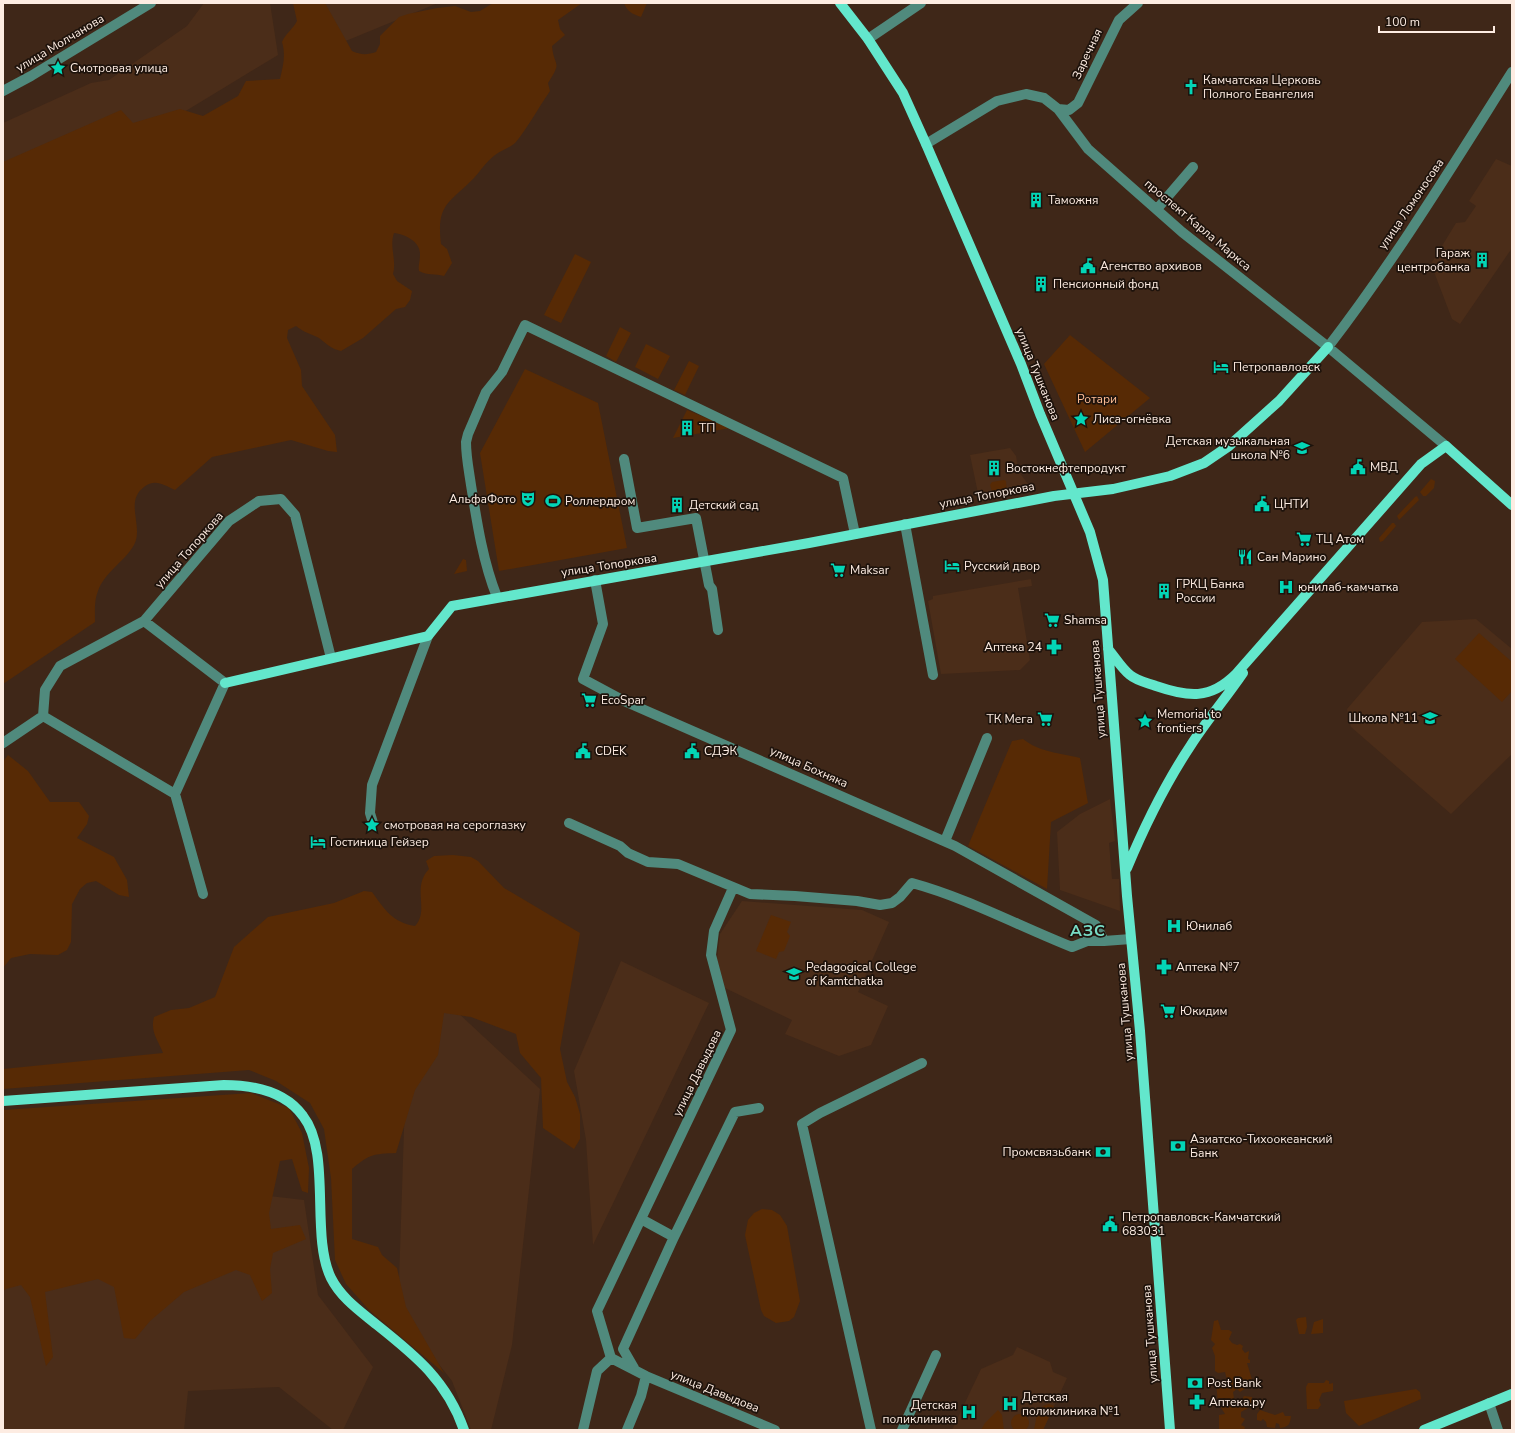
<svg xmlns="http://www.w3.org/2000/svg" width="1515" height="1433" font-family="'Nunito Sans',sans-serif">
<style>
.built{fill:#4b2d19}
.green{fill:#572a05}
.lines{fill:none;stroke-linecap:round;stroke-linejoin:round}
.minor{stroke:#508a7d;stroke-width:10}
.major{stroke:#63e7cc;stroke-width:10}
.labels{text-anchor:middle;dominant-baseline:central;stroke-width:3.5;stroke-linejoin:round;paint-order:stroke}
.street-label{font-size:12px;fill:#fdece2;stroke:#1e130c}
.poi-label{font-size:12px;fill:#fdece2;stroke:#1e130c;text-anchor:start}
.park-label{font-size:12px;fill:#ffbe96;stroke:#1e130c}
.district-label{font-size:16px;font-weight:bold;letter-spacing:1px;fill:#78dcc5;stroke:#1e130c}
</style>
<rect width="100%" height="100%" fill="#3f2718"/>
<path class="built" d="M 204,3 L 270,3 L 278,55 L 166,123 L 3,194 L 3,123 L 91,83 L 109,80 L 187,26 Z
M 317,3 L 438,3 L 336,45 Z
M 1496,159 L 1512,166 L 1512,248 L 1460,324 L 1452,319 L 1431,264 L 1456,223 L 1465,222 L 1476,206 L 1469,201 Z
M 1010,448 L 1016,456 L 1019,472 L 1031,488 L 979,498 L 970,455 Z
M 1031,579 L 1032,586 L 1018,588 L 1030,660 L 1020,670 L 941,674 L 928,601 L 933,599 L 933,596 Z
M 1476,619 L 1512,649 L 1512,754 L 1451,814 L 1351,727 L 1347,709 L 1422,622 Z
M 1110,799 L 1115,841 L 1109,843 L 1112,879 L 1119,879 L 1120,911 L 1060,890 L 1057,832 L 1080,814 Z
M 742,901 L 862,910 L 889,922 L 858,992 L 888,1006 L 871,1045 L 839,1056 L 785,1034 L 792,1020 L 725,988 L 717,959 L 720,934 Z
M 621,961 L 709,1003 L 593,1245 L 586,1140 L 574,1071 Z
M 433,1009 L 456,1011 L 540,1089 L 512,1345 L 491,1430 L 471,1430 L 452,1381 L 398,1312 L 405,1099 Z
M 251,1194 L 304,1200 L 318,1295 L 373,1367 L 343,1430 L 333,1430 L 279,1387 L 188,1391 L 184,1430 L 3,1430 L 3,1272 Z
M 1017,1347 L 1050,1362 L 1053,1372 L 1067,1378 L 1043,1430 L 952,1430 L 981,1369 L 1013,1355 Z"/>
<path class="green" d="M 293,3 L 325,3 L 352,51 C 361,55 367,55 376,52 L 380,44 L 380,36 L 399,17 L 408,14 L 437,8 L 455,6 L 471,12 L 480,11 L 493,3 L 582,3 L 558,20 L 560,29 L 565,35 L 552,46 C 554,68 563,60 548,83 L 550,91 C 539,107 528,127 516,142 C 510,148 502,150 495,155 C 487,161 481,170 474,178 C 450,203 436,203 441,244 L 447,249 L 452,263 L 444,276 C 435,273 428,276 419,271 C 418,265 420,262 420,255 C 421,242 405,234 394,233 C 389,247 397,260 393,274 L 397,281 L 412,291 L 410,300 L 405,307 L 396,309 L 363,338 L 341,351 C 331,349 327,344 319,338 C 311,334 303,332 296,326 L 288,330 L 287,338 L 301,370 L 302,386 L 335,435 L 337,452 L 328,451 L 291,440 L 212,457 L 175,490 C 164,485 155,478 144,487 C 124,502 144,526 134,545 C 125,561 104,573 98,591 C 94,600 95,612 95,622 L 3,684 L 3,162 L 121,110 L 133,123 L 180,109 L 203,116 L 238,96 L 246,81 L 280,79 C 283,66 286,55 282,42 C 286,33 293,29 297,21 Z
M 624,3 L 647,3 L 641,17 C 633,14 627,12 624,3 Z
M 575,254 L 591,262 L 561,323 L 544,315 Z
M 620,327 L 631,333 L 616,362 L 606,356 Z
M 1070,335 L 1150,398 L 1085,452 L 1044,364 Z
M 646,344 L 670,356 L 658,379 L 635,367 Z
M 689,361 L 699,366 L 685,395 L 674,390 Z
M 525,369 L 598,403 L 627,548 L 499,571 L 480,453 Z
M 687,410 L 730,428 L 673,438 Z
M 1431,479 L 1435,481 L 1434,488 L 1426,496 L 1423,496 L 1420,492 Z
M 1004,480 L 1006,481 L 1007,492 L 993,494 L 990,485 L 992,482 Z
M 1417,496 L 1419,500 L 1399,520 L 1397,516 L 1415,497 Z
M 1392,523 L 1394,523 L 1396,526 L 1383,541 L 1380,542 L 1379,538 Z
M 463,559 L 466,560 L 467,571 L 454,574 Z
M 1479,633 L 1512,662 L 1512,691 L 1502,702 L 1455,659 Z
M 1023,739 C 1039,752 1060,753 1080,758 L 1088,803 L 1051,822 L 1047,889 L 968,846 L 1012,741 Z
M 8,755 L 28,771 L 50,802 L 79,802 L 89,816 L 87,824 L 77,838 L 114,857 L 127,880 L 129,897 L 119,895 L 96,881 L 87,883 L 80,889 L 72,904 L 71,942 L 67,950 L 58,955 L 30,954 L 11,958 L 3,968 L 3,762 Z
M 453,855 L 471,857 L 478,861 L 504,888 L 580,933 L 560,1049 L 567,1082 L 575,1097 L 580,1114 L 580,1139 L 574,1149 L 543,1128 L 541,1078 L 520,1053 L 516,1034 L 471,1017 L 444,1013 L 438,1055 L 415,1090 L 396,1153 C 373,1154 370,1154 352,1169 L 352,1239 L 378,1247 L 382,1255 L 397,1268 L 406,1307 L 444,1373 L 369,1310 L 346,1284 L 335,1260 L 331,1178 L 324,1129 L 310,1103 L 276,1081 L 249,1070 L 3,1089 L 3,1069 L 163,1053 C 158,1040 150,1032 154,1017 L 171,1010 L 189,1008 L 215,997 L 234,947 L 268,917 L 334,903 L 364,891 L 372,892 C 385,910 392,922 415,926 C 430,910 411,888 429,869 L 426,861 L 434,856 Z
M 771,915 L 791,922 L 787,932 L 790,936 L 784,951 L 779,952 L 776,959 L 756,951 Z
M 251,1093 L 289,1108 L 302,1133 L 309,1168 L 308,1193 L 302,1191 L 292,1159 L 280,1161 L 269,1213 L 271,1229 L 300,1225 L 306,1239 L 273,1253 L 270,1269 L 272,1293 L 262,1301 L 250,1275 L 236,1270 L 184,1292 L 150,1321 L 135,1339 L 124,1338 L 114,1287 L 98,1279 L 45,1292 L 53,1357 L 46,1366 L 30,1297 L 21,1285 L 6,1289 L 3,1291 L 3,1110 Z
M 762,1209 L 772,1210 L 780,1215 L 787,1226 L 800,1301 L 794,1317 L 789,1321 L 776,1323 L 764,1316 L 761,1310 L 745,1235 L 748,1220 L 754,1213 Z
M 1306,1317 L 1307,1327 L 1305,1334 L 1299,1334 L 1296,1320 L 1298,1318 Z
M 1323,1319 L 1323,1333 L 1311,1334 L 1314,1322 Z
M 1218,1320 L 1221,1330 L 1229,1330 L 1232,1332 L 1229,1339 L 1232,1343 L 1237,1345 L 1240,1344 L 1243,1346 L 1242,1349 L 1245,1353 L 1249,1351 L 1248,1359 L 1250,1360 L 1250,1363 L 1247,1363 L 1253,1383 L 1246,1381 L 1244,1383 L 1246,1388 L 1240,1392 L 1237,1389 L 1233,1392 L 1234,1399 L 1241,1401 L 1244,1396 L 1252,1397 C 1254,1406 1248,1408 1241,1412 L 1241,1417 L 1245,1419 L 1241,1425 L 1245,1427 L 1244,1430 L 1219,1430 L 1219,1415 L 1225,1414 L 1218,1403 L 1216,1383 L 1227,1380 L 1225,1372 L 1218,1373 L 1215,1371 L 1215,1356 L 1212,1348 L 1215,1344 L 1211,1340 L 1214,1321 Z
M 1326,1380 L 1329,1381 L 1329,1384 L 1333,1383 L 1333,1391 L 1322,1393 L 1319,1400 L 1321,1405 L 1318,1409 L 1307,1409 L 1306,1387 L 1308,1383 L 1324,1383 Z
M 1416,1389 L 1420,1392 L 1421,1399 L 1359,1426 L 1346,1413 L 1344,1401 Z
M 1049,1404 L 1054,1406 L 1043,1430 L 1034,1430 C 1037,1419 1035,1407 1049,1404 Z
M 998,1410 L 1002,1415 L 1004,1430 L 981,1430 L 985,1423 Z
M 1260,1410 L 1275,1415 L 1283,1412 L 1285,1416 L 1291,1416 C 1290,1424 1289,1427 1280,1428 L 1279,1424 L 1276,1423 L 1275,1428 L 1267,1427 L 1266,1422 L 1263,1419 L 1261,1421 L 1257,1420 L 1257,1414 Z
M1011 1423a9 9 0 1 1 18 0a9 9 0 1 1-18 0Z"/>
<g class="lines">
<path class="minor" d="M 868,39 L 921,3
M 3,91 L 31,76 L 151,3
M 1058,109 L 1069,110 L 1078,103 L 1119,20 L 1138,3
M 926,144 L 997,101 L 1026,94 L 1044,98 L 1058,109 L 1088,149 L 1182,232 L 1328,347 L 1446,446
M 1157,209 L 1193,167
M 1328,347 C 1395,260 1453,165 1512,72
M 624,459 L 637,528 L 696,518 L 709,585 L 712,589 L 718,630
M 905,524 L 933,675
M 595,580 L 603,624 L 583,679 L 624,701 L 955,846 L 1096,925 L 1104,941 L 1131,939
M 497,597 C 483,562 477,523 471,485 C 469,471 466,457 466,442 L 468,434 L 486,392 L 502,372 L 525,325 L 843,478 L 855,534
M 144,621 L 225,683 L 175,794
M 43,716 L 175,794 L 203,894
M 3,743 L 43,716 L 45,690 L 60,666 L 144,621 L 229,521 L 259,501 L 281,499 L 295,515 L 331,658
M 373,823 L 370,813 L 372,785 L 428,636
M 569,823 L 620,846 L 628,853 L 648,862 L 678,864 L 750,894 L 795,896 L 857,901 L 880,905 L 892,903 L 900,897 L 912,883 C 967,898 1019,926 1072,947 L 1087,941 L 1104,941
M 945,841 L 987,738
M 733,888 L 714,931 L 711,955 L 731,1030 L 597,1311 L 611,1358 L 646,1376 L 775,1430
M 641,1219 L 674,1237 L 735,1112 L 759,1108
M 634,1368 L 623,1349 L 674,1237
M 1489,1403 L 1498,1430
M 583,1430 L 597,1371 L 611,1358
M 627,1430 L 641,1396 L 646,1376
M 871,1430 L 802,1124 L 820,1113 L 922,1063
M 902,1430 L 936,1355"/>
<path class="major" d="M 840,3 L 868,39 L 903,93 L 926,144 L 1021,364 L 1040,414 L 1090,532 L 1103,580 L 1127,896 L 1140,1031 L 1170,1430
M 1108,649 C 1115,657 1122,669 1130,675 C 1137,681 1148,683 1156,686 C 1188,697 1210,700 1236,674 L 1421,464 L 1446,446 L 1512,505
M 225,683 L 428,636 L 452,606 L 809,543 L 1054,496 L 1113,489 L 1170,476 L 1204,463 L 1229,446 L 1279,401 L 1328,347
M 1127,868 C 1145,825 1165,784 1191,745 C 1207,720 1226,698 1243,673
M 3,1101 L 224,1085 C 253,1085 285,1091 303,1116 C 332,1153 310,1235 331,1278 C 341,1298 360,1311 377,1325 C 416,1356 447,1381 464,1430
M 1424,1430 L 1512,1394"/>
</g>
<defs>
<g id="sight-bare" transform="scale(1.2)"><path d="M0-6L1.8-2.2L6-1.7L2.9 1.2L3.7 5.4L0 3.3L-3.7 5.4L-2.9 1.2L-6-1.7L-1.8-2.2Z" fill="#03d5b6" stroke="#1e130c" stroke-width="2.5" paint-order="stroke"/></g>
<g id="church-bare" transform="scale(1.2)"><path d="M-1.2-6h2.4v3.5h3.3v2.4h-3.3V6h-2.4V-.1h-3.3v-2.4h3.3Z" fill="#03d5b6" stroke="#1e130c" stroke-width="2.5" paint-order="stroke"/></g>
<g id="building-bare" transform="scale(1.2)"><path d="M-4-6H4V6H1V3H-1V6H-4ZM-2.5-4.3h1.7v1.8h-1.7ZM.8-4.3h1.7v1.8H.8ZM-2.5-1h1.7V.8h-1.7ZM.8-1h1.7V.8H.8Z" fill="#03d5b6" stroke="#1e130c" stroke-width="2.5" paint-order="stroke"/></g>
<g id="civic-bare" transform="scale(1.2)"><path d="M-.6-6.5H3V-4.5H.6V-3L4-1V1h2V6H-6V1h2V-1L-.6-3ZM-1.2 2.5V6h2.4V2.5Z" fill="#03d5b6" stroke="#1e130c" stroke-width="2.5" paint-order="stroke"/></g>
<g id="hotel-bare" transform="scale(1.2)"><path d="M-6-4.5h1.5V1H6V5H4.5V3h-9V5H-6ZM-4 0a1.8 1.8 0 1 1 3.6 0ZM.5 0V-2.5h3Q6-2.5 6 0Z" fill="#03d5b6" stroke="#1e130c" stroke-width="2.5" paint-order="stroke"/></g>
<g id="school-bare" transform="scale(1.2)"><path d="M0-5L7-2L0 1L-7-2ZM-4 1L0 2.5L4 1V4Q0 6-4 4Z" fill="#03d5b6" stroke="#1e130c" stroke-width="2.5" paint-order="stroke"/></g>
<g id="theatre-bare" transform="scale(1.2)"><path d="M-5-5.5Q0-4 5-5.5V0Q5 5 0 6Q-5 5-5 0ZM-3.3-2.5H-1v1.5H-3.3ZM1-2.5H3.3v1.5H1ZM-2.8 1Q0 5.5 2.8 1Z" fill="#03d5b6" stroke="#1e130c" stroke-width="2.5" paint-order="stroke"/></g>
<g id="stadium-bare" transform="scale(1.2)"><path d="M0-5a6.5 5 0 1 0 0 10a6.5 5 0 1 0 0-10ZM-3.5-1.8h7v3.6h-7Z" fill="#03d5b6" stroke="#1e130c" stroke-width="2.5" paint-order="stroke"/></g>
<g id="supermarket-bare" transform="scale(1.2)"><path d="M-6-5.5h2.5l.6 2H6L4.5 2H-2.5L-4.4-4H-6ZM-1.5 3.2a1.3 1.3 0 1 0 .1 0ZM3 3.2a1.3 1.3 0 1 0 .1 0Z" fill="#03d5b6" stroke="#1e130c" stroke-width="2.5" paint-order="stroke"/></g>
<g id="restaurant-bare" transform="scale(1.2)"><path d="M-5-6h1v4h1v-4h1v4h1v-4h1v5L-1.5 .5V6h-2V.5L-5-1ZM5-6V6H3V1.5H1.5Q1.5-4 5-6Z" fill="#03d5b6" stroke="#1e130c" stroke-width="2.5" paint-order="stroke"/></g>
<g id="hospital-bare" transform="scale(1.2)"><path d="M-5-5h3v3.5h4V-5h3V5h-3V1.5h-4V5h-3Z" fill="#03d5b6" stroke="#1e130c" stroke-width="2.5" paint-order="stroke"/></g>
<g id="pharmacy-bare" transform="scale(1.2)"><path d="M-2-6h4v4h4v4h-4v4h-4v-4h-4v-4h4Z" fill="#03d5b6" stroke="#1e130c" stroke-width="2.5" paint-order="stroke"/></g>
<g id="university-bare" transform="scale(1.2)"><path d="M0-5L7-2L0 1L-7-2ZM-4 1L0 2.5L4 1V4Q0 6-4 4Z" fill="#03d5b6" stroke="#1e130c" stroke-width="2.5" paint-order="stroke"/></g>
<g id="bank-bare" transform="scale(1.2)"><path d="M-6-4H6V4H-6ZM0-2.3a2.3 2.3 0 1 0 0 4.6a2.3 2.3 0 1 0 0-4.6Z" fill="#03d5b6" stroke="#1e130c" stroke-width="2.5" paint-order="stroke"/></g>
</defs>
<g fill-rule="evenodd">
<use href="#sight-bare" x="58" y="68"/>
<use href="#church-bare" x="1191" y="87"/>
<use href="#building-bare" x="1036" y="200"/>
<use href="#building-bare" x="1482" y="260"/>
<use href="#civic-bare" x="1088" y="266"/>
<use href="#building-bare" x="1041" y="284"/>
<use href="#hotel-bare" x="1221" y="367"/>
<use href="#sight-bare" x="1081" y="419"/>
<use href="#building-bare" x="687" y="428"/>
<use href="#school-bare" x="1302" y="448"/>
<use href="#civic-bare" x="1358" y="467"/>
<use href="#building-bare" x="994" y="468"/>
<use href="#theatre-bare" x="528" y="499"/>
<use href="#stadium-bare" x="553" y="501"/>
<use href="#civic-bare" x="1262" y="504"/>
<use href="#building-bare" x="677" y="505"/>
<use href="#supermarket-bare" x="1304" y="539"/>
<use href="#restaurant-bare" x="1245" y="557"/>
<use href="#hotel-bare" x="952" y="566"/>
<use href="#supermarket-bare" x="838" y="570"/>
<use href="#hospital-bare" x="1286" y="587"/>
<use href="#building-bare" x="1164" y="591"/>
<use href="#supermarket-bare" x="1052" y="620"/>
<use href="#pharmacy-bare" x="1054" y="647"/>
<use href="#supermarket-bare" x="589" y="700"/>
<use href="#school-bare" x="1430" y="718"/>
<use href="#supermarket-bare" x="1045" y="719"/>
<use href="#sight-bare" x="1145" y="721"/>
<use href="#civic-bare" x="583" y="751"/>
<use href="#civic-bare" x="692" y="751"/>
<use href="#sight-bare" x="372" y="825"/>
<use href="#hotel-bare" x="318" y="842"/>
<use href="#hospital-bare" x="1174" y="926"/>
<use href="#pharmacy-bare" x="1164" y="967"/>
<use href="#university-bare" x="794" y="974"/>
<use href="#supermarket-bare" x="1168" y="1011"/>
<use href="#bank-bare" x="1178" y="1146"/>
<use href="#bank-bare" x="1103" y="1152"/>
<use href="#civic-bare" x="1110" y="1224"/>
<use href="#bank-bare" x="1195" y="1383"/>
<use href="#pharmacy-bare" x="1197" y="1402"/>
<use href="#hospital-bare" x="1010" y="1404"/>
<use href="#hospital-bare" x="969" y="1412"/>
</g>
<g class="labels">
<g class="street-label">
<text transform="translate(60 43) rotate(-31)">улица Молчанова</text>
<text transform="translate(1087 54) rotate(-65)">Заречная</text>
<text transform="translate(1411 204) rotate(-56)">улица Ломоносова</text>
<text transform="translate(1198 225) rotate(40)">проспект Карла Маркса</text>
<text transform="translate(1038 374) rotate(68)">улица Тушканова</text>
<text transform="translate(987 495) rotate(-11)">улица Топоркова</text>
<text transform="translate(189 550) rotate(-49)">улица Топоркова</text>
<text transform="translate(609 565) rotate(-9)">улица Топоркова</text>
<text transform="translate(1098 689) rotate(-94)">улица Тушканова</text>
<text transform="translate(809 767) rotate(24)">улица Бохняка</text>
<text transform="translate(1125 1012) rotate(-95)">улица Тушканова</text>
<text transform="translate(697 1073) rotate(-64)">улица Давыдова</text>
<text transform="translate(1150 1334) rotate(-94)">улица Тушканова</text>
<text transform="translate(715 1391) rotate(22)">улица Давыдова</text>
</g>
<g class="poi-label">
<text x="70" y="68">Смотровая улица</text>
<text x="1203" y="80">Камчатская Церковь<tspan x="1203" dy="14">Полного Евангелия</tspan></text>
<text x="1048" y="200">Таможня</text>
<text x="1470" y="253" text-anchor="end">Гараж<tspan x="1470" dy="14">центробанка</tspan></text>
<text x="1100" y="266">Агенство архивов</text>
<text x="1053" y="284">Пенсионный фонд</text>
<text x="1233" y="367">Петропавловск</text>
<text x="1093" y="419">Лиса-огнёвка</text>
<text x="699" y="428">ТП</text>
<text x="1290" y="441" text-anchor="end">Детская музыкальная<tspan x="1290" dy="14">школа №6</tspan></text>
<text x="1370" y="467">МВД</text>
<text x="1006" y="468">Востокнефтепродукт</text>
<text x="516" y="499" text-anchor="end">АльфаФото</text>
<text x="565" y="501">Роллердром</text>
<text x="1274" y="504">ЦНТИ</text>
<text x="689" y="505">Детский сад</text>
<text x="1316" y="539">ТЦ Атом</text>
<text x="1257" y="557">Сан Марино</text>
<text x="964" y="566">Русский двор</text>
<text x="850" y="570">Maksar</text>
<text x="1176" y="584">ГРКЦ Банка<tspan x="1176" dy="14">России</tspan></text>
<text x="1298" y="587">юнилаб-камчатка</text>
<text x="1064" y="620">Shamsa</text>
<text x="1042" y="647" text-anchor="end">Аптека 24</text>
<text x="601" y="700">EcoSpar</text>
<text x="1157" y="714">Memorial to<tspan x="1157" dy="14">frontiers</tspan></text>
<text x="1418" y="718" text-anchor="end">Школа №11</text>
<text x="1033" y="719" text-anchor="end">ТК Мега</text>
<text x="595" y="751">CDEK</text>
<text x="704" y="751">СДЭК</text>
<text x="384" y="825">смотровая на сероглазку</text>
<text x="330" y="842">Гостиница Гейзер</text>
<text x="1186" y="926">Юнилаб</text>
<text x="806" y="967">Pedagogical College<tspan x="806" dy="14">of Kamtchatka</tspan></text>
<text x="1176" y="967">Аптека №7</text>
<text x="1180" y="1011">Юкидим</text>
<text x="1190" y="1139">Азиатско-Тихоокеанский<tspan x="1190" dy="14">Банк</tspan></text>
<text x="1091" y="1152" text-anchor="end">Промсвязьбанк</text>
<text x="1122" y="1217">Петропавловск-Камчатский<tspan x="1122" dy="14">683031</tspan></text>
<text x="1207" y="1383">Post Bank</text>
<text x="1022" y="1397">Детская<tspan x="1022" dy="14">поликлиника №1</tspan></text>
<text x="1209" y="1402">Аптека.ру</text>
<text x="957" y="1405" text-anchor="end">Детская<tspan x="957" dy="14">поликлиника</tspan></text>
</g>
<g class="park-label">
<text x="1097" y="399">Ротари</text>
</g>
<g class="district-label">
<text x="1088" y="931">АЗС</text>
</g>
</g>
<rect width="1515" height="1433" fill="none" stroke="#fdece2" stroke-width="8"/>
<path d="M1379 26v6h115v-6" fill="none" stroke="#fdece2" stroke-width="2"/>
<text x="1385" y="26" font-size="12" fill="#fdece2" stroke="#1e130c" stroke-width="3" paint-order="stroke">100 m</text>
</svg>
